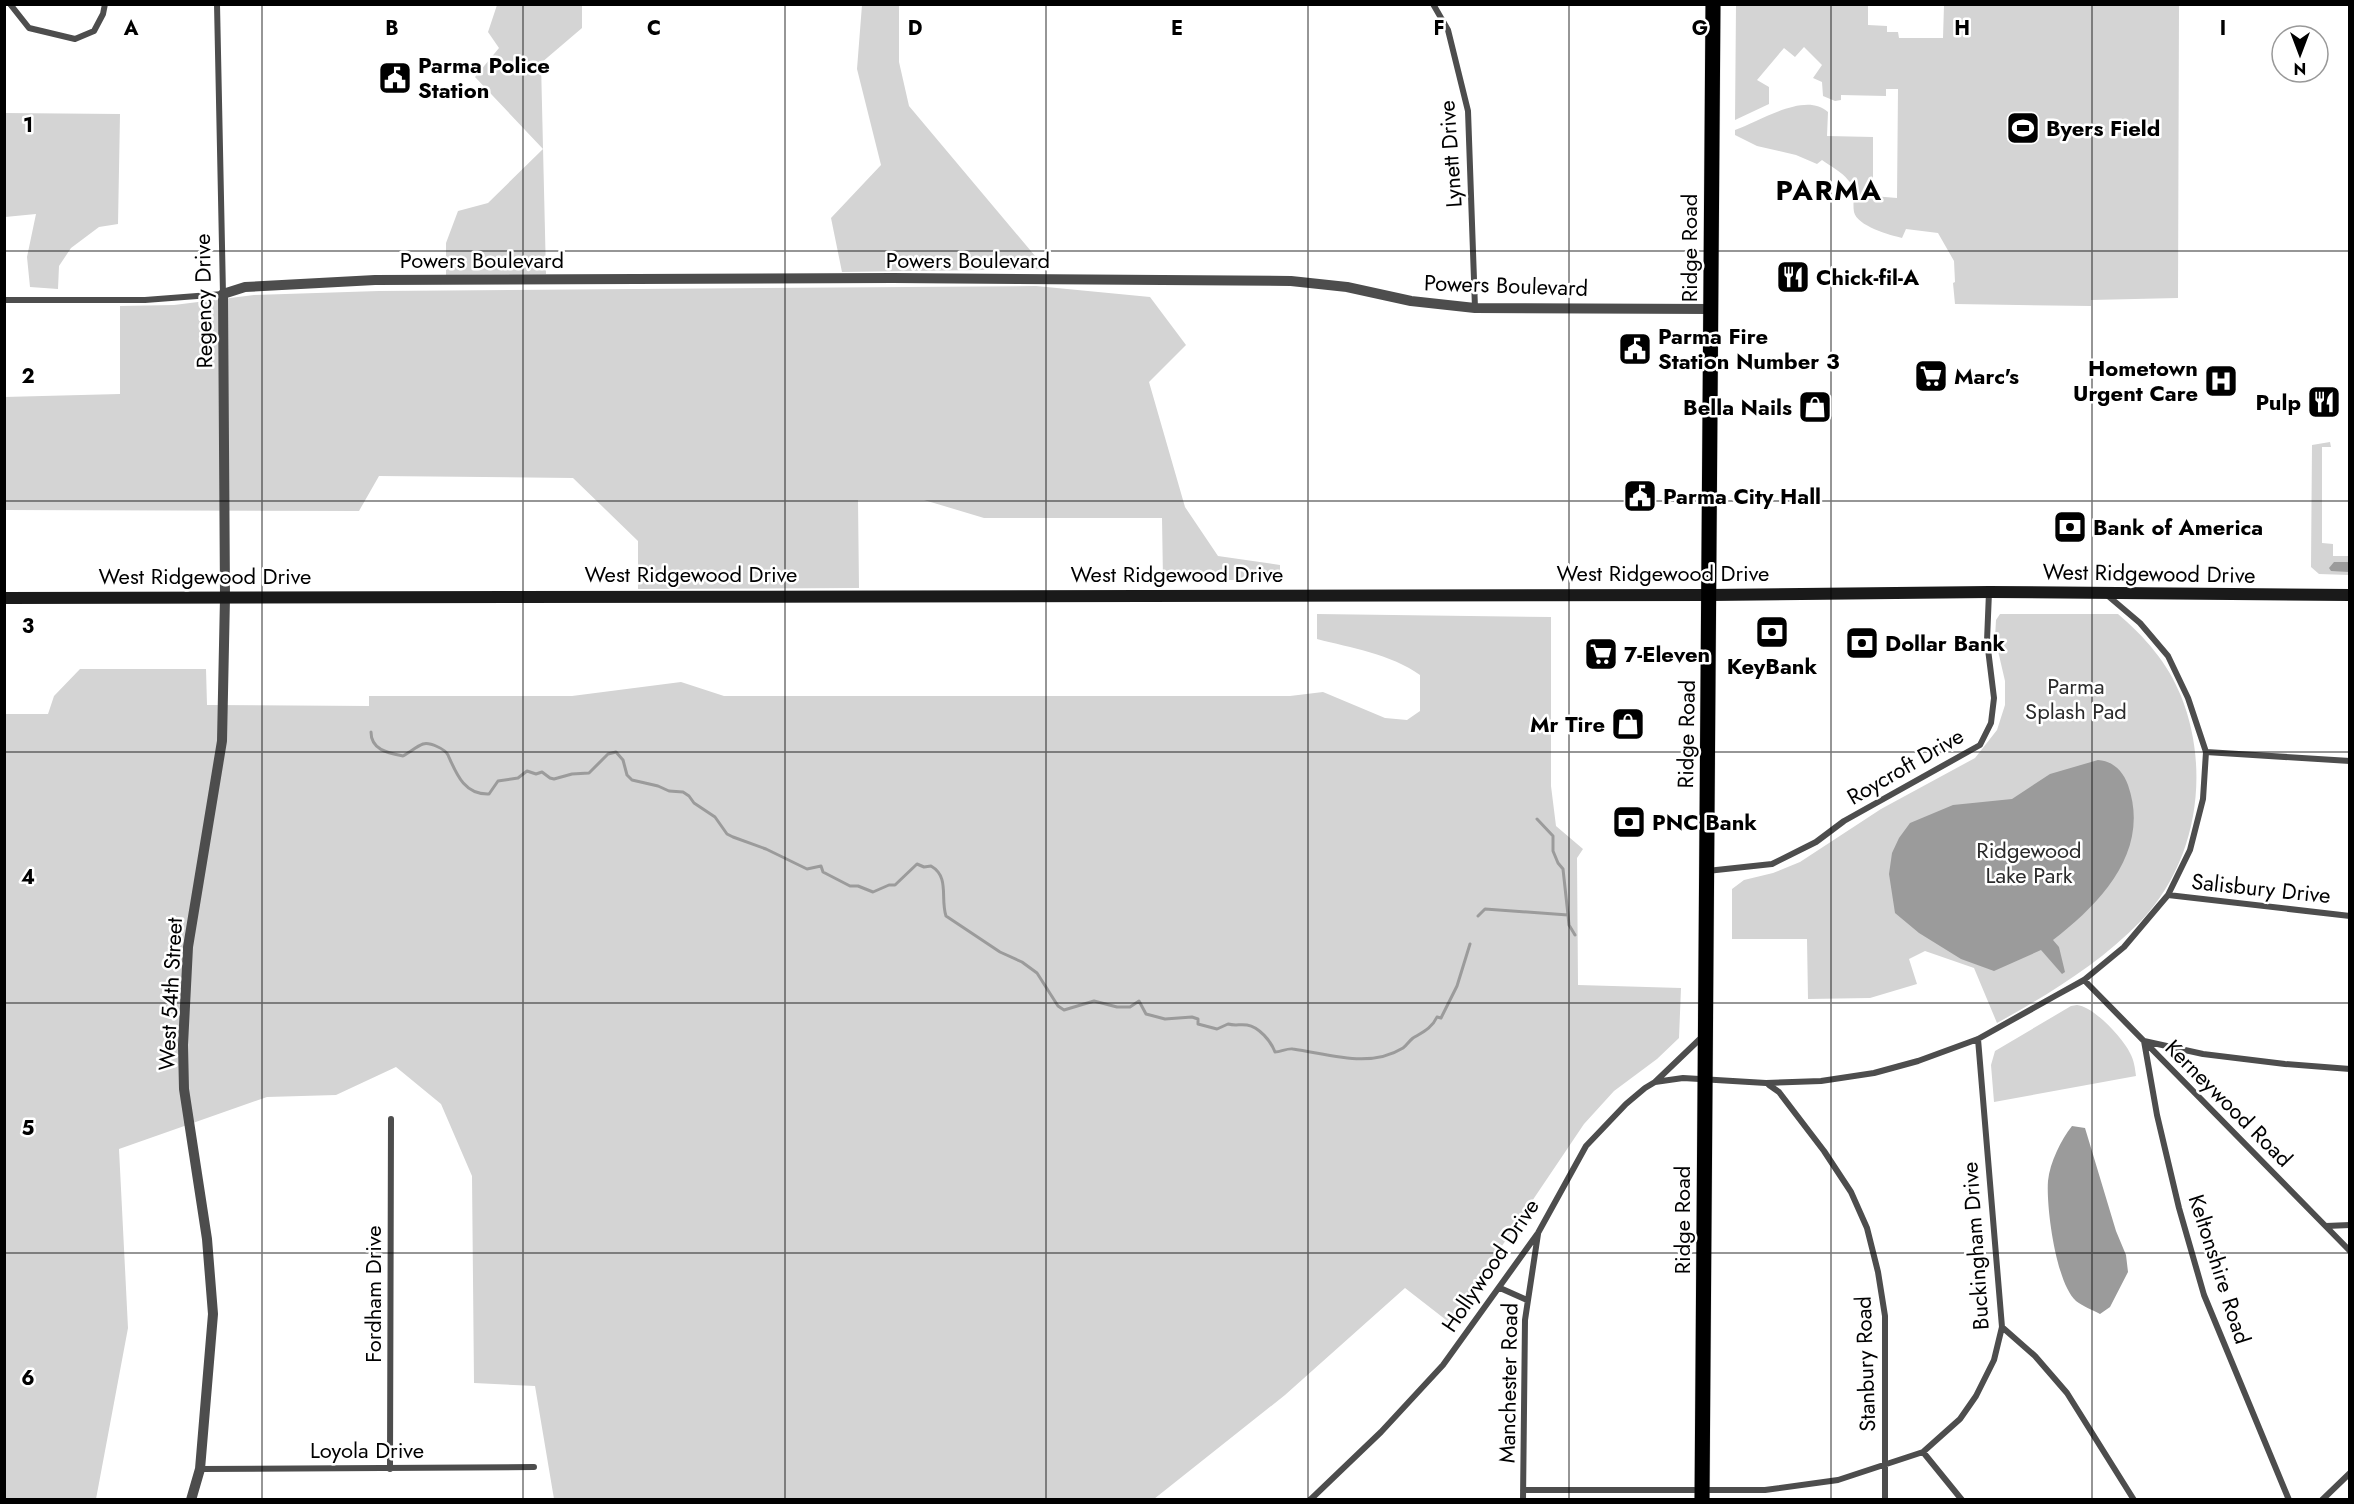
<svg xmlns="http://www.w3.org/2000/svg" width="2354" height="1504" font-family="Jost,sans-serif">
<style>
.green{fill:#d4d4d4}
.water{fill:#9b9b9b}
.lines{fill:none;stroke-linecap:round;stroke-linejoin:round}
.stream{stroke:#9b9b9b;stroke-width:3}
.primary-casing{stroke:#dbdbdb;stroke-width:16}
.minor{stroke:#4d4d4d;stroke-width:6}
.tertiary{stroke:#4d4d4d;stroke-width:10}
.secondary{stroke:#1a1a1a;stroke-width:12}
.primary{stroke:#000;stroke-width:15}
.grid{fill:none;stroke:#000;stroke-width:1.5;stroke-opacity:0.55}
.labels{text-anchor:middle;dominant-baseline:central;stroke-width:5;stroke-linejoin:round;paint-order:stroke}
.poi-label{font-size:22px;font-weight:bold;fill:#000;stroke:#fff;text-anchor:start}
.street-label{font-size:22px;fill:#000;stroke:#fff}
.park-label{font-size:22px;fill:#2b2b2b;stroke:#fff}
.district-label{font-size:28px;font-weight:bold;letter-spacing:1.5px;fill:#000;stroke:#fff}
.grid-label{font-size:20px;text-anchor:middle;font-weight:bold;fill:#000;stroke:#fff;stroke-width:5;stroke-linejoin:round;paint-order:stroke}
</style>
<rect width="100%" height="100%" fill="#fff"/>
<path class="green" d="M 497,5 L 582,5 L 582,28 L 541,63 L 546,274 L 446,275 L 446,243 L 458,211 L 488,203 L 543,149 L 475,77 L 499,48 L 488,32 Z
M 862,5 L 899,5 L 899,62 L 909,106 L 1046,269 L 842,272 L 831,218 L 881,165 L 857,69 Z
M 1736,5 L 1868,5 L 1868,25 L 1887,26 L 1887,32 L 1898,32 L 1899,38 L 1943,38 L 1944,5 L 2179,5 L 2178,298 L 2091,300 L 2091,306 L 1955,304 L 1953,283 L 1955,282 L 1954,261 L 1938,233 L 1906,229 L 1902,238 C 1890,235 1857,226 1854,212 C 1852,200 1857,189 1848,180 C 1842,172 1830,166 1822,160 L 1817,164 L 1796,155 L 1757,146 L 1735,135 L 1735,130 C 1759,122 1805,91 1828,112 L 1827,136 L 1873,137 L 1873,196 L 1897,198 L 1898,89 L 1886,89 L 1886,96 L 1841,95 L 1841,100 L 1835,101 L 1823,96 L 1822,82 L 1813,78 L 1822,65 L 1804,47 L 1795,57 L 1784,48 L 1757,80 L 1769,87 L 1769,104 L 1735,120 Z
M 4,113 L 120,114 L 118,224 L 99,227 L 71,248 L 59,266 L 58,289 L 30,287 L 27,257 L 36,214 L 5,217 Z
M 1036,286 L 1150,297 L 1186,345 L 1149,382 L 1185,507 L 1218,556 L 1280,565 L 1280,580 L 1163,580 L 1162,518 L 984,518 L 924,500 L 858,500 L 859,588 L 638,589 L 638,541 L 573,478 L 379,476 L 359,511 L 5,510 L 4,397 L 120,394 L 120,306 L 174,305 L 254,295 L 379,291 Z
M 2330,442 L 2331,447 L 2322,447 L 2322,543 L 2333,544 L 2333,556 L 2349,556 L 2349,575 L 2319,574 L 2311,567 L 2312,445 Z
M 1317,614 L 1551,617 L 1551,786 L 1556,826 L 1583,849 L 1577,858 L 1578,985 L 1681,988 L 1679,1038 L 1657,1059 L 1614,1091 L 1584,1124 L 1450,1323 L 1405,1288 L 1285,1395 L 1154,1499 L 554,1499 L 535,1386 L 474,1383 L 472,1176 L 441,1104 L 396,1067 L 336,1095 L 267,1097 L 119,1149 L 128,1328 L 96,1499 L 5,1500 L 5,714 L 48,714 L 54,696 L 80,669 L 206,669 L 207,705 L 369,706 L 369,696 L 572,696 L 681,682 L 724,696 L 1290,696 L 1323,692 L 1385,718 L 1407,720 L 1420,711 L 1420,675 C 1391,654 1351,648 1317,639 Z
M 2000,614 L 2118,614 C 2144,636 2168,663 2181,696 C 2211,771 2197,862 2141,921 C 2099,964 2049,994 1997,1023 L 1974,968 L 1925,951 L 1909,959 L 1917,984 L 1870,998 L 1808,999 L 1807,939 L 1732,939 L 1732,889 L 1744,880 L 1773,873 L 1800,862 L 1881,809 L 1975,758 L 1997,730 L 2005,705 L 2005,681 L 1995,638 L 1996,620 Z
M 2077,1005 C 2093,1006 2123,1038 2130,1053 C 2134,1060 2135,1068 2136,1076 L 1994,1102 L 1991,1065 L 1995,1051 L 2071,1006 Z"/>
<path class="water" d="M 2334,562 L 2349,562 L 2349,572 L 2331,571 L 2329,568 Z
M 2098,760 C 2113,761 2123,771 2128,785 C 2151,851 2101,903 2053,940 L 2059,947 L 2065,972 L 2062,974 L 2041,950 L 1994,971 L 1961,959 L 1919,933 L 1895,913 L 1889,874 L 1892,853 L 1899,838 L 1910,823 L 1953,805 L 2012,799 L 2050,774 Z
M 2072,1126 L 2085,1128 L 2116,1231 L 2126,1255 L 2128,1272 L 2110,1307 L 2100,1314 C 2093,1310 2082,1306 2076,1301 C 2056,1283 2046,1207 2048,1181 C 2050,1162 2061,1140 2072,1126 Z"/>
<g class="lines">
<path class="stream" d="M 371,732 C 371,750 388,753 403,756 C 409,753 417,746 423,744 C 430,742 445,749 448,755 C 456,773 464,795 489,794 L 498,781 L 518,778 L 527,771 L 536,774 L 542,772 L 550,778 L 554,779 L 572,774 L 589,773 L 608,754 L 616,752 L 623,760 L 627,775 L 632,780 L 658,786 L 669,791 L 683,792 L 689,796 L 694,803 L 715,817 L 727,834 L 733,837 L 766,849 L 807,869 L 821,866 L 823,872 L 850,886 L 858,886 L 873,892 L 889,885 L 895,885 L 917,864 L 924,867 L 931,866 C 950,877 940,898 946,916 L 1000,952 L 1022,962 L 1037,973 L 1058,1006 L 1064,1010 L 1094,1001 L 1117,1007 L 1130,1007 L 1139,1001 L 1146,1014 L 1165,1019 L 1192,1017 L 1198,1019 L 1198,1024 L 1217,1029 L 1228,1024 C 1235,1026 1240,1024 1247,1025 C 1259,1027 1271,1041 1275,1052 C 1281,1052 1287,1048 1293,1049 C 1329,1054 1369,1069 1403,1048 C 1407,1045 1409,1041 1413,1038 C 1423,1032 1432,1028 1437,1017 L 1441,1018 L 1457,986 L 1470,944
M 1537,819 L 1553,836 L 1553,851 L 1558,863 L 1563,869 L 1568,915
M 1478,916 L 1485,909 L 1568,915 L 1569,925 L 1575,935"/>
<g class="primary-casing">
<path id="primary" d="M 1702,1500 L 1713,4"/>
</g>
<path class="minor" d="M 10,4 L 29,28 L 75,39 L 94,31 L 103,14 L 105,4
M 1433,4 L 1448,30 L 1468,111 L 1475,308
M 4,300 L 145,300 L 223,294 L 217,4
M 2206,752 L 2350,761
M 1707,871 L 1772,864 L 1816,842 L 1844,821 L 1980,745 L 1991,723 L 1994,698 L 1987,641 L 1989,592
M 2168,895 L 2350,916
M 2084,980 L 2350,1251
M 1655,1082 L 1702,1037
M 1769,1085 L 1779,1092 L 1824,1151 L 1851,1192 L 1867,1228 L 1878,1272 L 1885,1316 L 1885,1500
M 2326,1226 L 2350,1225
M 1500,1288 L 1527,1300
M 2002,1327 L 2035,1356 L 2067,1393 L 2134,1500
M 1923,1452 L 1962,1500
M 200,1469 L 534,1467
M 390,1469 L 391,1119
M 1523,1490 L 1765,1490 L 1838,1480 L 1923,1452 L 1960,1419 L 1976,1396 L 1994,1360 L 2002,1327 L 1978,1039
M 1310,1500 L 1381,1432 L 1443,1365 L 1538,1233 L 1586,1146 L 1626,1104 L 1645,1088 L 1655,1082 L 1683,1078 L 1766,1083 L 1821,1081 L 1874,1073 L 1918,1061 L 1978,1039 L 2055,996 L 2084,980 L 2124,947 L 2168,895 L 2190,850 L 2203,799 L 2206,752 L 2188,698 L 2168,656 L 2140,623 L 2107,595
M 1523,1500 L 1525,1320 L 1538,1234
M 2289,1500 L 2204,1295 L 2179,1208 L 2157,1115 L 2144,1041 L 2203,1054 L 2285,1064 L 2350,1069
M 2322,1500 L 2350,1473"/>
<path class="tertiary" d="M 191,1500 L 200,1469 L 213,1314 L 207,1239 L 184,1089 L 183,1045 L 188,947 L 222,741 L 225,597 L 223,294 L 245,287 L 375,280 L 893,278 L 1291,281 L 1347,287 L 1411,301 L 1475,308 L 1711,309"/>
<path class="secondary" d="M 4,598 L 1710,595 L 1989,592 L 2350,595"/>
<use href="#primary" class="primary"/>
</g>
<path class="grid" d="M 262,4 L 262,1500M 523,4 L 523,1500M 785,4 L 785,1500M 1046,4 L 1046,1500M 1308,4 L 1308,1500M 1569,4 L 1569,1500M 1831,4 L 1831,1500M 2092,4 L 2092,1500M 4,251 L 2350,251M 4,501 L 2350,501M 4,752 L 2350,752M 4,1003 L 2350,1003M 4,1253 L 2350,1253"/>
<defs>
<g id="civic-square" transform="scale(1.725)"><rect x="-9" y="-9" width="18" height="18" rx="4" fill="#000" stroke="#fff"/><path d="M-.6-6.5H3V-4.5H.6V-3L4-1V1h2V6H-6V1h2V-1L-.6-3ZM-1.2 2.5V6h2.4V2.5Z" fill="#fff"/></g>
<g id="stadium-square" transform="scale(1.725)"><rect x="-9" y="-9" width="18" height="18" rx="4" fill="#000" stroke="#fff"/><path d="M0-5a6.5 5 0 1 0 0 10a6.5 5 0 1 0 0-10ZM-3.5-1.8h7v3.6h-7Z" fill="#fff"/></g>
<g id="restaurant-square" transform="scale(1.725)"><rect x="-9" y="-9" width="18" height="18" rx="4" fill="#000" stroke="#fff"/><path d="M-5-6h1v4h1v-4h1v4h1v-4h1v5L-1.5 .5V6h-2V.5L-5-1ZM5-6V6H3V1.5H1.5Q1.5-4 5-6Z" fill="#fff"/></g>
<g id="supermarket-square" transform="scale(1.725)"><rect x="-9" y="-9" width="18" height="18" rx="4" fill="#000" stroke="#fff"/><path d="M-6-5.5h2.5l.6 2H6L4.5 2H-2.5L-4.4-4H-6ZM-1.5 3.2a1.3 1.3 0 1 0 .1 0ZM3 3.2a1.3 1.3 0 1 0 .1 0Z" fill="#fff"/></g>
<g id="hospital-square" transform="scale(1.725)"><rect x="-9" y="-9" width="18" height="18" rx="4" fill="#000" stroke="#fff"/><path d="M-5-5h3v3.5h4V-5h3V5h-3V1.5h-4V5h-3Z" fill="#fff"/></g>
<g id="shop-square" transform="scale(1.725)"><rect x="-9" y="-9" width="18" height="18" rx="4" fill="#000" stroke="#fff"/><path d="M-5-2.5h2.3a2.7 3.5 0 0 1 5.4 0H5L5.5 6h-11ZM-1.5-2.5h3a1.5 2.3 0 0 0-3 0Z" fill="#fff"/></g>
<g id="bank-square" transform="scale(1.725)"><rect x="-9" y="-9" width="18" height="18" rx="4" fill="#000" stroke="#fff"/><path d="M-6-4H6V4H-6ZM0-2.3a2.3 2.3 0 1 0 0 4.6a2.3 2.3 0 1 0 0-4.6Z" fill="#fff"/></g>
</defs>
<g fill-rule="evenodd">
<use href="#civic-square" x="395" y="78"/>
<use href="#stadium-square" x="2023" y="128"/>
<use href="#restaurant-square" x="1793" y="277"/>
<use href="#civic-square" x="1635" y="349"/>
<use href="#supermarket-square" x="1931" y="376"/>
<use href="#hospital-square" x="2221" y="381"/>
<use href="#restaurant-square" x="2324" y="402"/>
<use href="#shop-square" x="1815" y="407"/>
<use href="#civic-square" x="1640" y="496"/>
<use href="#bank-square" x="2070" y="527"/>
<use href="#bank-square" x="1772" y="632"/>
<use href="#bank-square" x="1862" y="643"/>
<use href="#supermarket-square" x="1601" y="654"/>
<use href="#shop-square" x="1628" y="724"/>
<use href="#bank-square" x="1629" y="822"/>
</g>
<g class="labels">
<g class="poi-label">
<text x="418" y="65">Parma Police<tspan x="418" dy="25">Station</tspan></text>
<text x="2046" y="128">Byers Field</text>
<text x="1816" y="277">Chick-fil-A</text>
<text x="1658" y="336">Parma Fire<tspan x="1658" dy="25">Station Number 3</tspan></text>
<text x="2198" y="368" text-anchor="end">Hometown<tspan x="2198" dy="25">Urgent Care</tspan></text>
<text x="1954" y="376">Marc's</text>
<text x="2301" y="402" text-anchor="end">Pulp</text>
<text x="1792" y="407" text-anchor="end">Bella Nails</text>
<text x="1663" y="496">Parma City Hall</text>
<text x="2093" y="527">Bank of America</text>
<text x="1885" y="643">Dollar Bank</text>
<text x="1624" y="654">7-Eleven</text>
<text x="1772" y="666" text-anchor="middle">KeyBank</text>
<text x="1605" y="724" text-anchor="end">Mr Tire</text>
<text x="1652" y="822">PNC Bank</text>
</g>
<g class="street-label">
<text transform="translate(1450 154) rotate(-94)">Lynett Drive</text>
<text transform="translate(1689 248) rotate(-90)">Ridge Road</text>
<text x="482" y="260">Powers Boulevard</text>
<text x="968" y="260">Powers Boulevard</text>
<text transform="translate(1506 285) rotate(2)">Powers Boulevard</text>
<text transform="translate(203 301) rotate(-91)">Regency Drive</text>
<text x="1663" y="573">West Ridgewood Drive</text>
<text transform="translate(2149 573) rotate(1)">West Ridgewood Drive</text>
<text x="691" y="574">West Ridgewood Drive</text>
<text x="1177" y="574">West Ridgewood Drive</text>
<text x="205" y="576">West Ridgewood Drive</text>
<text transform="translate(1686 734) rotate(-89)">Ridge Road</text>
<text transform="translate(1905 766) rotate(-30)">Roycroft Drive</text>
<text transform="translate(2261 888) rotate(6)">Salisbury Drive</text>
<text transform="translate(170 994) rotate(-87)">West 54th Street</text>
<text transform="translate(2229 1103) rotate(45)">Kerneywood Road</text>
<text transform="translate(1682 1220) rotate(-90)">Ridge Road</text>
<text transform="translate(1975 1246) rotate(-94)">Buckingham Drive</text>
<text transform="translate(1490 1265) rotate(-56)">Hollywood Drive</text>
<text transform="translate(2220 1269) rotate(72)">Keltonshire Road</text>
<text transform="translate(373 1294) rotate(-90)">Fordham Drive</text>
<text transform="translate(1865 1364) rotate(-92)">Stanbury Road</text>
<text transform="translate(1508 1383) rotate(-89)">Manchester Road</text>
<text x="367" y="1450">Loyola Drive</text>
</g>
<g class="park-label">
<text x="2076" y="686">Parma<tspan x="2076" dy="25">Splash Pad</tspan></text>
<text x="2029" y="850">Ridgewood<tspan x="2029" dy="25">Lake Park</tspan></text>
</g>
<g class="district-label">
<text x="1829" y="190">PARMA</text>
</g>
</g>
<g class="grid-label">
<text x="131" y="35">A</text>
<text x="392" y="35">B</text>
<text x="654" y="35">C</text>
<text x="915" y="35">D</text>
<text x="1177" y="35">E</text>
<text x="1439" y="35">F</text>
<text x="1700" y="35">G</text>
<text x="1962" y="35">H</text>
<text x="2223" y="35">I</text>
<text x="28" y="132">1</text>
<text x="28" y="383">2</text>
<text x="28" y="633">3</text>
<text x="28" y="884">4</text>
<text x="28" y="1135">5</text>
<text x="28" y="1385">6</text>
</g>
<rect width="2354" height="1504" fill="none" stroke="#000000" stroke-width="12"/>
<g transform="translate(2300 54) rotate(180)"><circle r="28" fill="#ffffff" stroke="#999999" stroke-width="1.5"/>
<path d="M0-4.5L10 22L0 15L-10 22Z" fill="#000000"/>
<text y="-9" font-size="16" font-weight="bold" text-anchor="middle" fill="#000000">N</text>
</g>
</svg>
